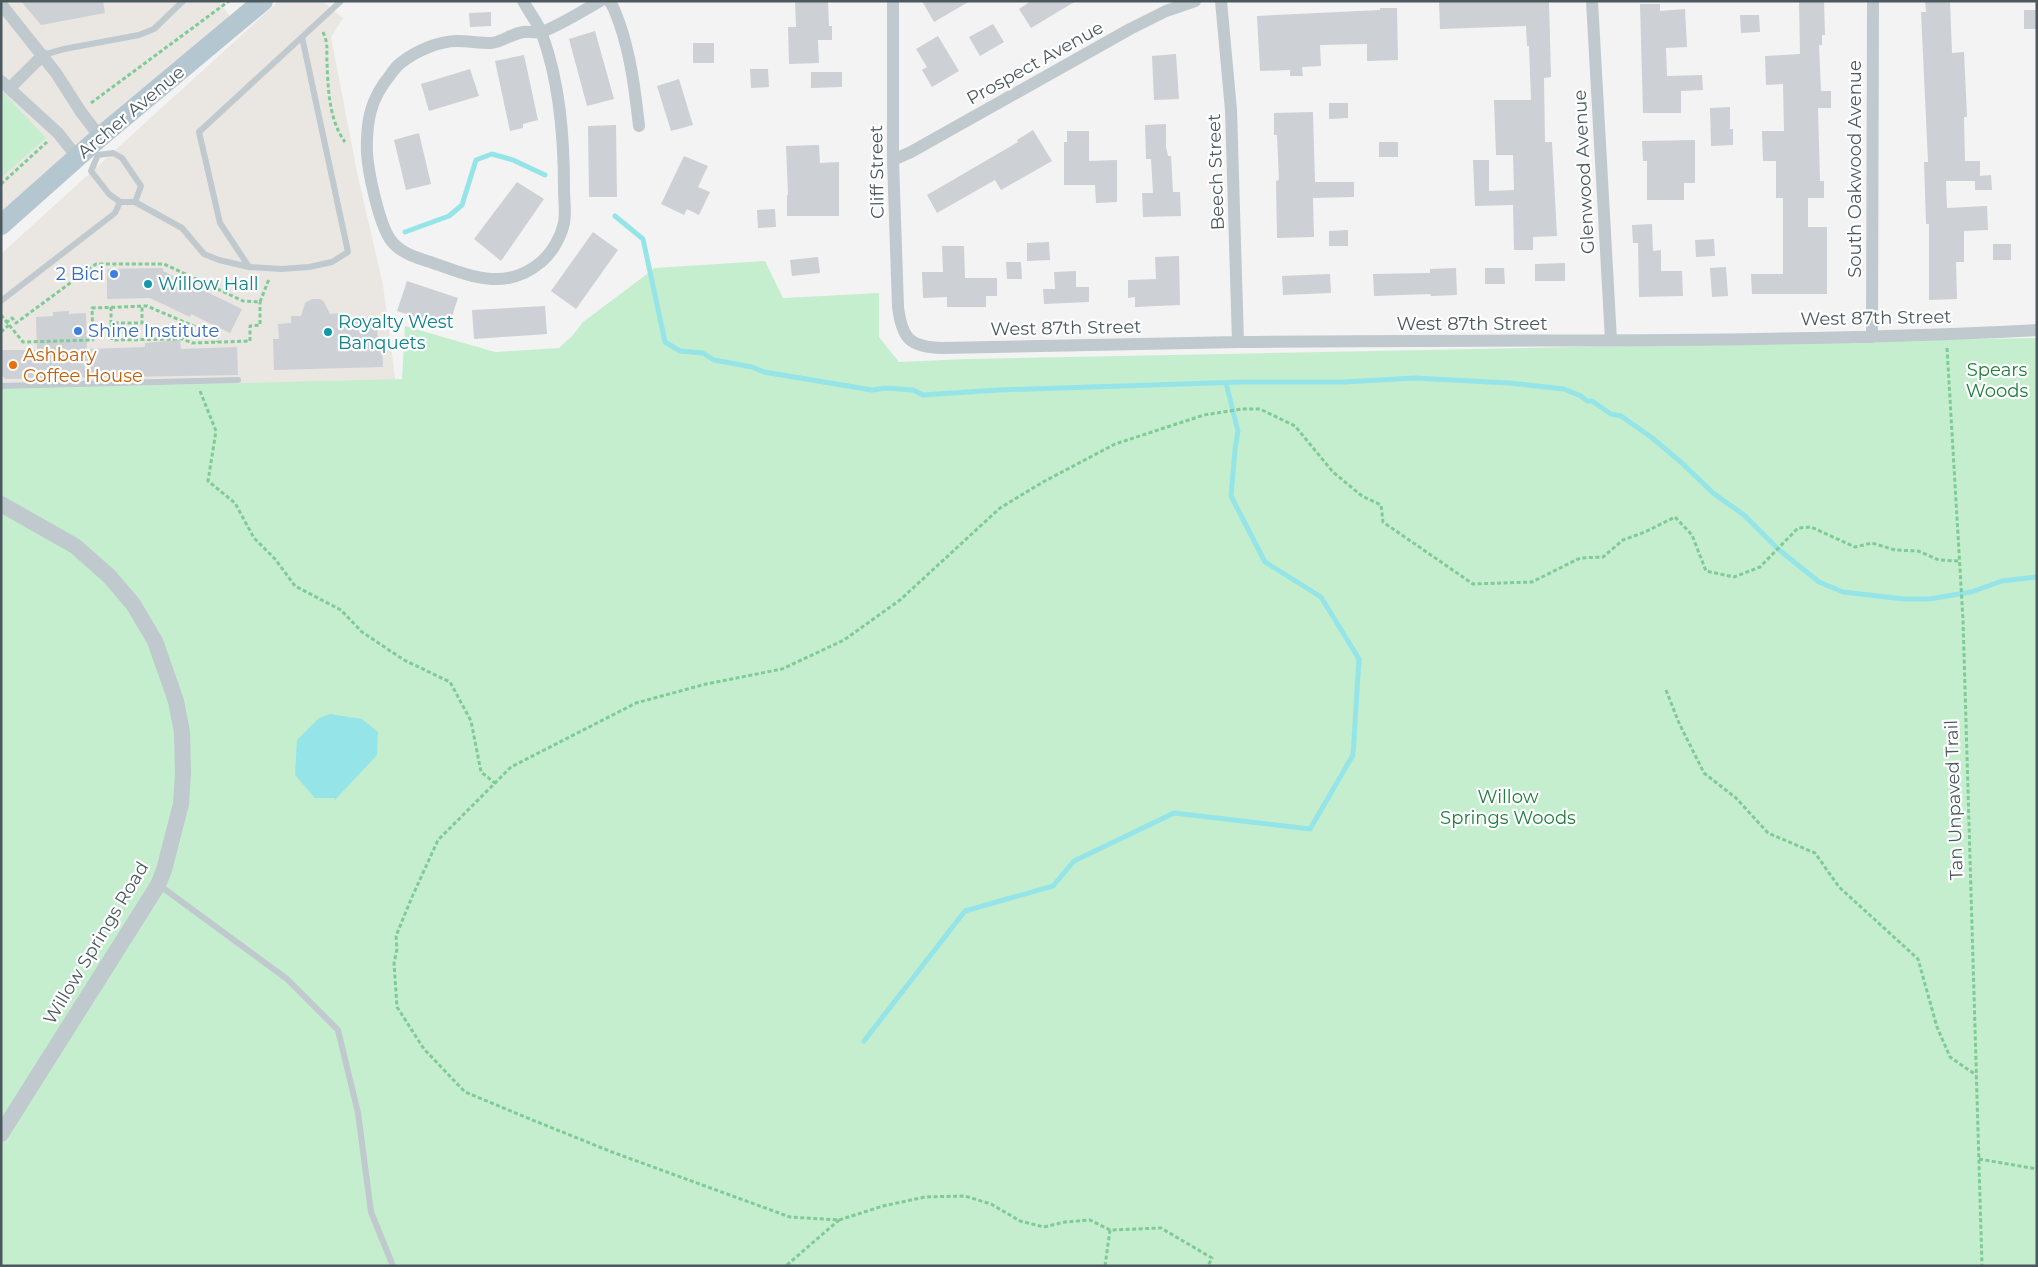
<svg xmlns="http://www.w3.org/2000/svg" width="2038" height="1267" font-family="Montserrat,sans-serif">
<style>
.commercial{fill:#eae6e1}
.green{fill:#c5eece}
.water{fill:#95e5e8}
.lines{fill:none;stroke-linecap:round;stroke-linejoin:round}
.stream{stroke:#95e5e8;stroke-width:5}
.building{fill:#cdd0d4}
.path{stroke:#7fcb98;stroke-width:3;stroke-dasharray:4 2.5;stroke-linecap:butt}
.service{stroke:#bfc9ce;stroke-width:6}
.minor{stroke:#bfc9ce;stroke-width:12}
.tertiary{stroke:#bfc9ce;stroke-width:16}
.primary{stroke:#b4c6cf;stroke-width:20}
.shop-dot{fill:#3f7fe0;stroke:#fff;stroke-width:2}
.culture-dot{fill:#0f9aa8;stroke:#fff;stroke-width:2}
.food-dot{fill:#e8710a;stroke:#fff;stroke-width:2}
.labels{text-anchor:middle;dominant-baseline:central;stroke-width:4.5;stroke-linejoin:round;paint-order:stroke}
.street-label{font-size:18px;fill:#4b595f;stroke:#fff}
.shop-label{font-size:18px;fill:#366cbe;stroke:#fff;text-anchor:end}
.culture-label{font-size:18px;fill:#0d838f;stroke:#fff;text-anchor:start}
.food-label{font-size:18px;fill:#c56008;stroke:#fff;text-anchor:start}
.park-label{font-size:18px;fill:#1e7f3d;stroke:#fff}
</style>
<rect width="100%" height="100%" fill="#f4f3f3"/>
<path class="commercial" d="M 1,1 L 218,1 L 233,20 L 1,216 Z
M 279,1 L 322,1 L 343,18 L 331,37 L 357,172 L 383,285 L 396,385 L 1,400 L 1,254 Z"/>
<path class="green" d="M 1,90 L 46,138 L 1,178 Z
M 765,261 L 783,298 L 879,293 L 879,337 L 899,362 L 966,359 L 2037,338 L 2037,1266 L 1,1266 L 1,389 L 402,379 L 405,326 L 495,352 L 559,348 L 572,336 L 583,322 L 655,268 Z"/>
<path class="water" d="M 330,714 L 362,719 L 378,732 L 377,755 L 335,800 L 334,798 L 315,798 L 295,775 L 297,740 L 319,718 Z"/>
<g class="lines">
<path class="stream" d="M 615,216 L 643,239 L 665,342 L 680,351 L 703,353 L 714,360 L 752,367 L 764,372 L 872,390 L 886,388 L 913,390 L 923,395 L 998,390 L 1242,382 L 1345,382 L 1414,378 L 1509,383 L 1564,389 L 1581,396 L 1587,401 L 1592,401 L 1611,414 L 1621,416 L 1651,437 L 1682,463 L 1713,493 L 1744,515 L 1778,549 L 1819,582 L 1843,592 L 1904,599 L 1929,599 L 1971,592 L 2002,581 L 2037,577
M 405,232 L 449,216 L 462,205 L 476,160 L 492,154 L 513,160 L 545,175
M 864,1041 L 965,911 L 1053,886 L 1074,861 L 1174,813 L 1310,829 L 1353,755 L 1359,659 L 1321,597 L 1265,562 L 1231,496 L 1235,450 L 1238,431 L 1226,383"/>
</g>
<path class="building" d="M 21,1 L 103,1 L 105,13 L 41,25 Z
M 795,1 L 828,1 L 829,26 L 832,26 L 832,40 L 818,40 L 819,63 L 789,64 L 788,27 L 796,27 Z
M 922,1 L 970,1 L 934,22 Z
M 1031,1 L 1076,1 L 1031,28 L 1019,9 Z
M 1439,1 L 1549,1 L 1551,77 L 1544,78 L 1545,142 L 1552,142 L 1557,236 L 1533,237 L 1533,250 L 1514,250 L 1513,205 L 1475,206 L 1473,160 L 1489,160 L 1489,191 L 1514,190 L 1513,155 L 1496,155 L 1494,100 L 1531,100 L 1529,46 L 1527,46 L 1526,26 L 1440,29 Z
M 1799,1 L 1824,1 L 1825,35 L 1822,35 L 1822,45 L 1819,45 L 1821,91 L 1831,91 L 1831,108 L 1818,108 L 1820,181 L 1824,181 L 1824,198 L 1808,198 L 1808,227 L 1827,227 L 1827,294 L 1752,294 L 1751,274 L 1783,274 L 1783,198 L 1776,198 L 1776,161 L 1763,161 L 1762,131 L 1784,131 L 1783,84 L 1766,85 L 1765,56 L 1800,54 Z
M 1925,1 L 1950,1 L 1952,53 L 1964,52 L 1967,117 L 1964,117 L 1965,161 L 1980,161 L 1980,176 L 1991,175 L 1992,190 L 1975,190 L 1975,181 L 1946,181 L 1947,208 L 1987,206 L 1988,230 L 1964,231 L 1964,262 L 1956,262 L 1957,299 L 1929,300 L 1929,224 L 1926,224 L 1924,162 L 1928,162 L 1921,12 L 1926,12 Z
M 1640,4 L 1660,4 L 1660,11 L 1685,9 L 1687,47 L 1666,48 L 1667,76 L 1702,75 L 1703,90 L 1681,91 L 1681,113 L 1643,113 Z
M 1380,8 L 1397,8 L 1398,60 L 1367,61 L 1367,44 L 1320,45 L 1321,66 L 1302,67 L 1303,76 L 1290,76 L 1290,70 L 1260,71 L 1257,16 L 1380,10 Z
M 2024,10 L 2037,10 L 2037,29 L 2024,29 Z
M 491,12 L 491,26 L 470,27 L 469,13 Z
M 1740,15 L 1759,15 L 1760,32 L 1741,33 Z
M 993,24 L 1004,42 L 980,56 L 969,37 Z
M 595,31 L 614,99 L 587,106 L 569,39 Z
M 938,36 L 959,71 L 932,87 L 922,70 L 927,67 L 916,49 Z
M 693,43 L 714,43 L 714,63 L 693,63 Z
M 1176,54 L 1179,99 L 1154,100 L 1152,56 Z
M 524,55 L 538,120 L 523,124 L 523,128 L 510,131 L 495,61 Z
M 470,69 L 479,96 L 429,111 L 421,84 Z
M 750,69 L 768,69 L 769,87 L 751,88 Z
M 811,72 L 842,72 L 842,87 L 811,88 Z
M 679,79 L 693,125 L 671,131 L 657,86 Z
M 1329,103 L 1348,103 L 1348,118 L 1329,119 Z
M 1730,107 L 1730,129 L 1733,129 L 1733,145 L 1711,146 L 1710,108 Z
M 1313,112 L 1315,182 L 1354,182 L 1354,197 L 1313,198 L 1314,237 L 1277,238 L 1276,181 L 1279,180 L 1277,135 L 1274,135 L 1274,113 Z
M 1166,124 L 1166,147 L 1168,156 L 1171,156 L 1173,192 L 1180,192 L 1181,216 L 1143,217 L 1142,193 L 1153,193 L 1151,159 L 1146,159 L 1145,125 Z
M 616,125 L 617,197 L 589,197 L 588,126 Z
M 1033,130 L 1052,161 L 1001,190 L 995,180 L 937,213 L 927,195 L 1018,142 L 1017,140 Z
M 1067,131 L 1089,131 L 1089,161 L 1117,160 L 1117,202 L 1096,203 L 1095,185 L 1064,185 L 1064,142 L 1067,142 Z
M 419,133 L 431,184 L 406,190 L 394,140 Z
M 1695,140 L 1695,183 L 1684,183 L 1684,200 L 1647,200 L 1647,161 L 1643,161 L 1642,141 Z
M 1379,142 L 1398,142 L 1398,157 L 1379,157 Z
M 819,145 L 820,163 L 839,162 L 839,216 L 787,216 L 787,195 L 788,195 L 786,146 Z
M 684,156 L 708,166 L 698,187 L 710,192 L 699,215 L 687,209 L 684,215 L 661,204 Z
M 517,182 L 544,199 L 501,261 L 474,239 Z
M 775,209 L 776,227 L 758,228 L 757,210 Z
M 1652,224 L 1653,251 L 1661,250 L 1661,271 L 1682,271 L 1683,296 L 1639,297 L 1638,243 L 1633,243 L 1632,225 Z
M 1348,230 L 1348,246 L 1329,246 L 1329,231 Z
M 593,232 L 618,250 L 576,309 L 551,291 Z
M 1714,239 L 1715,256 L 1696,257 L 1695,240 Z
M 1049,242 L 1050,260 L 1027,261 L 1027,243 Z
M 1993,244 L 2011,244 L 2011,260 L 1993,260 Z
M 942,246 L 964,246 L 965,278 L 997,278 L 997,296 L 986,296 L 986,307 L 947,307 L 947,297 L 923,298 L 922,272 L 943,272 Z
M 1179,256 L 1180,305 L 1135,307 L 1135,297 L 1128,298 L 1128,280 L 1156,279 L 1155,257 Z
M 818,257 L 820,273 L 792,276 L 790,260 Z
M 1006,262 L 1021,262 L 1022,279 L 1007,279 Z
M 1565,263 L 1565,281 L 1535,281 L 1535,264 Z
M 1726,267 L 1728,296 L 1712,297 L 1710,268 Z
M 163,268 L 163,271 L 242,309 L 230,333 L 191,314 L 190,317 L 150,298 L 107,299 L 107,269 Z
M 1456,268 L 1457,295 L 1431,296 L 1430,294 L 1374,296 L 1373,274 L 1430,273 L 1430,269 Z
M 1485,268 L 1504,268 L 1505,284 L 1485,284 Z
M 1076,271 L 1076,287 L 1089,287 L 1089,302 L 1044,304 L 1043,289 L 1055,289 L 1054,272 Z
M 1330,274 L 1331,293 L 1283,295 L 1282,276 Z
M 407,281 L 458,298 L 448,328 L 397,311 Z
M 312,299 L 320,299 L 324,302 L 330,314 L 341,313 L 341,321 L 377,320 L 378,349 L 382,349 L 383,367 L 274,370 L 273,339 L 279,339 L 278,324 L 291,323 L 291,316 L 301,316 L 305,303 Z
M 545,306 L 547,334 L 474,339 L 472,310 Z
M 69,311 L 69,314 L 86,313 L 87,349 L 145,347 L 145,343 L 180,340 L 181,349 L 237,347 L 238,375 L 5,379 L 1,375 L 1,350 L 37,350 L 36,317 L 53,316 L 53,312 Z"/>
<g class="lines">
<path class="path" d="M 323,32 C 329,46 326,48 327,62 C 328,89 329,120 345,142
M 91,103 L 229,1
M 1,184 L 47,142
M 111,307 L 111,323 L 142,323 L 142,306
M 1,315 L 23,342 L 93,340 L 92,308 L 147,306 L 217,336 L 217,342
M 6,323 L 12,318 L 16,323 L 96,264 L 164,264 L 243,301 L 260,302 L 269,279
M 111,323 L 112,340 L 183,339 L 192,343 L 250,341 L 250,326 L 260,325 L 260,302
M 183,323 L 183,339
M 1,332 L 9,325
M 1947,348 L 1963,620 L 1982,1266
M 200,391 L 216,431 L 208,481 L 235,503 L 254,538 L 275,559 L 295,586 L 341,610 L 362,632 L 404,660 L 450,682 L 471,721 L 481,772 L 495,783
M 1666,690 L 1679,723 L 1704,773 L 1736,798 L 1768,833 L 1815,853 L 1839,887 L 1918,959 L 1937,1027 L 1950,1057 L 1976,1075
M 1979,1159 L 2037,1169
M 1110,1230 L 1090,1220 L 1065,1222 L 1044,1227 L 1020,1221 L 991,1204 L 965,1196 L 925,1197 L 883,1206 L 839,1220 L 790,1217 L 612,1152 L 525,1117 L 465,1092 L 424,1049 L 397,1007 L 394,963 L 397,949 L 396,936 L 412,897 L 438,840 L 511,767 L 636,703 L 706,684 L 782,669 L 844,640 L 900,600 L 1000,508 L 1043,482 L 1115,444 L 1204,415 L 1242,409 L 1260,409 L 1295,426 L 1333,472 L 1362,496 L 1381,505 L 1383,522 L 1473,584 L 1532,582 L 1580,558 L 1603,557 L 1623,540 L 1645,532 L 1675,517 L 1692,535 L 1706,571 L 1734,577 L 1760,567 L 1798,528 L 1811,527 L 1855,547 L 1872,543 L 1895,550 L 1918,551 L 1939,560 L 1959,561
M 787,1265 L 839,1220
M 1105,1266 L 1110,1230 L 1161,1228 L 1212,1258 L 1208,1266"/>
<path class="service" d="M 43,55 L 64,49 L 139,35 L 154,29 L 183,1
M 98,155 L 91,171 L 109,194 L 120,202 L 135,202 L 182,228 L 204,254 L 219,260 L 249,267 L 281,269 L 309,267 L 332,262 L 348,252 L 302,37
M 98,155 L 113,153 L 122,158 L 141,186 L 135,202
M 249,267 L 220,223 L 199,132 L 341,1
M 1,301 L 115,213 L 120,202
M 1,386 L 238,380
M 159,885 L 287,979 L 338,1030 L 358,1113 L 371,1212 L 393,1266"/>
<path class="minor" d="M 523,1 C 529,12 538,23 542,34 C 560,83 564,137 564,189 C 564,200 566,212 564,223 C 561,237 552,253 541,262 C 506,292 470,276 433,263 C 418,258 399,253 390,239 C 379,223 368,172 367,153 C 366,122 370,99 391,74 C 394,70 397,65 402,62 C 416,51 439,41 457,41 C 468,41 479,43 491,43 C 502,42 511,34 523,32 C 528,31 534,33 540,32 C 550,31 588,8 600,1
M 609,1 C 614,6 616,15 619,22 C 631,56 635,91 639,126
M 893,1 L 893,160 L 898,307 C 902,339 910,347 942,348 C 1041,346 1140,344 1239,342 C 1505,339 1771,344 2037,330
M 1221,1 L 1231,110 L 1238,342
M 1592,1 L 1611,340
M 1,4 L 56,73 L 81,112 L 100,137
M 1,81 L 58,133 L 77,157
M 10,88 L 43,55
M 893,160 L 911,152 L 1130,29 L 1166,11 L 1195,1
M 1872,337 L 1873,1"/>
<path class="tertiary" d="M 1,504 L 75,546 L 109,576 L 133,604 L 155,641 L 176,701 L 182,732 L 183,773 L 181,804 L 164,870 L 158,885 L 1,1134"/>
<path class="primary" d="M 1,225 L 100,137 L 263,1"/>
</g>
<g class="shop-dot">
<circle cx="114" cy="274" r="5"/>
<circle cx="78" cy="331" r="5"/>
</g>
<g class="culture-dot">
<circle cx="148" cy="284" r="5"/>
<circle cx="328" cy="332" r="5"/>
</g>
<circle class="food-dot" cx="13" cy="365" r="5"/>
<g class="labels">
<g class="street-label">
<text transform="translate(1035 63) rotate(-29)">Prospect Avenue</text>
<text transform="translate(131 112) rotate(-40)">Archer Avenue</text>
<text transform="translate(1855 169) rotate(-90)">South Oakwood Avenue</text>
<text transform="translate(877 172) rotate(-91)">Cliff Street</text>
<text transform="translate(1216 172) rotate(-92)">Beech Street</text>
<text transform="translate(1584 172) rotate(-93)">Glenwood Avenue</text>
<text transform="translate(1876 318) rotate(-1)">West 87th Street</text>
<text x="1472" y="324">West 87th Street</text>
<text transform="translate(1066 328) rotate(-1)">West 87th Street</text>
<text transform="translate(1954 800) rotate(-92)">Tan Unpaved Trail</text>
<text transform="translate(96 943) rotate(-59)">Willow Springs Road</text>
</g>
<g class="shop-label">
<text x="104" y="274">2 Bici</text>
<text x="88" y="331" text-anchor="start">Shine Institute</text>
</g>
<g class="culture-label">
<text x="158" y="284">Willow Hall</text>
<text x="338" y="322">Royalty West<tspan x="338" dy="21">Banquets</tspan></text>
</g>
<g class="food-label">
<text x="23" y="355">Ashbary<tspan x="23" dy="21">Coffee House</tspan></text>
</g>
<g class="park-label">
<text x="1997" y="370">Spears<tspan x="1997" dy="21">Woods</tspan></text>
<text x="1508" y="797">Willow<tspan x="1508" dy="21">Springs Woods</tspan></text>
</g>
</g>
<rect width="2038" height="1267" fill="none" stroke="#4b595f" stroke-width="5"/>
</svg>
